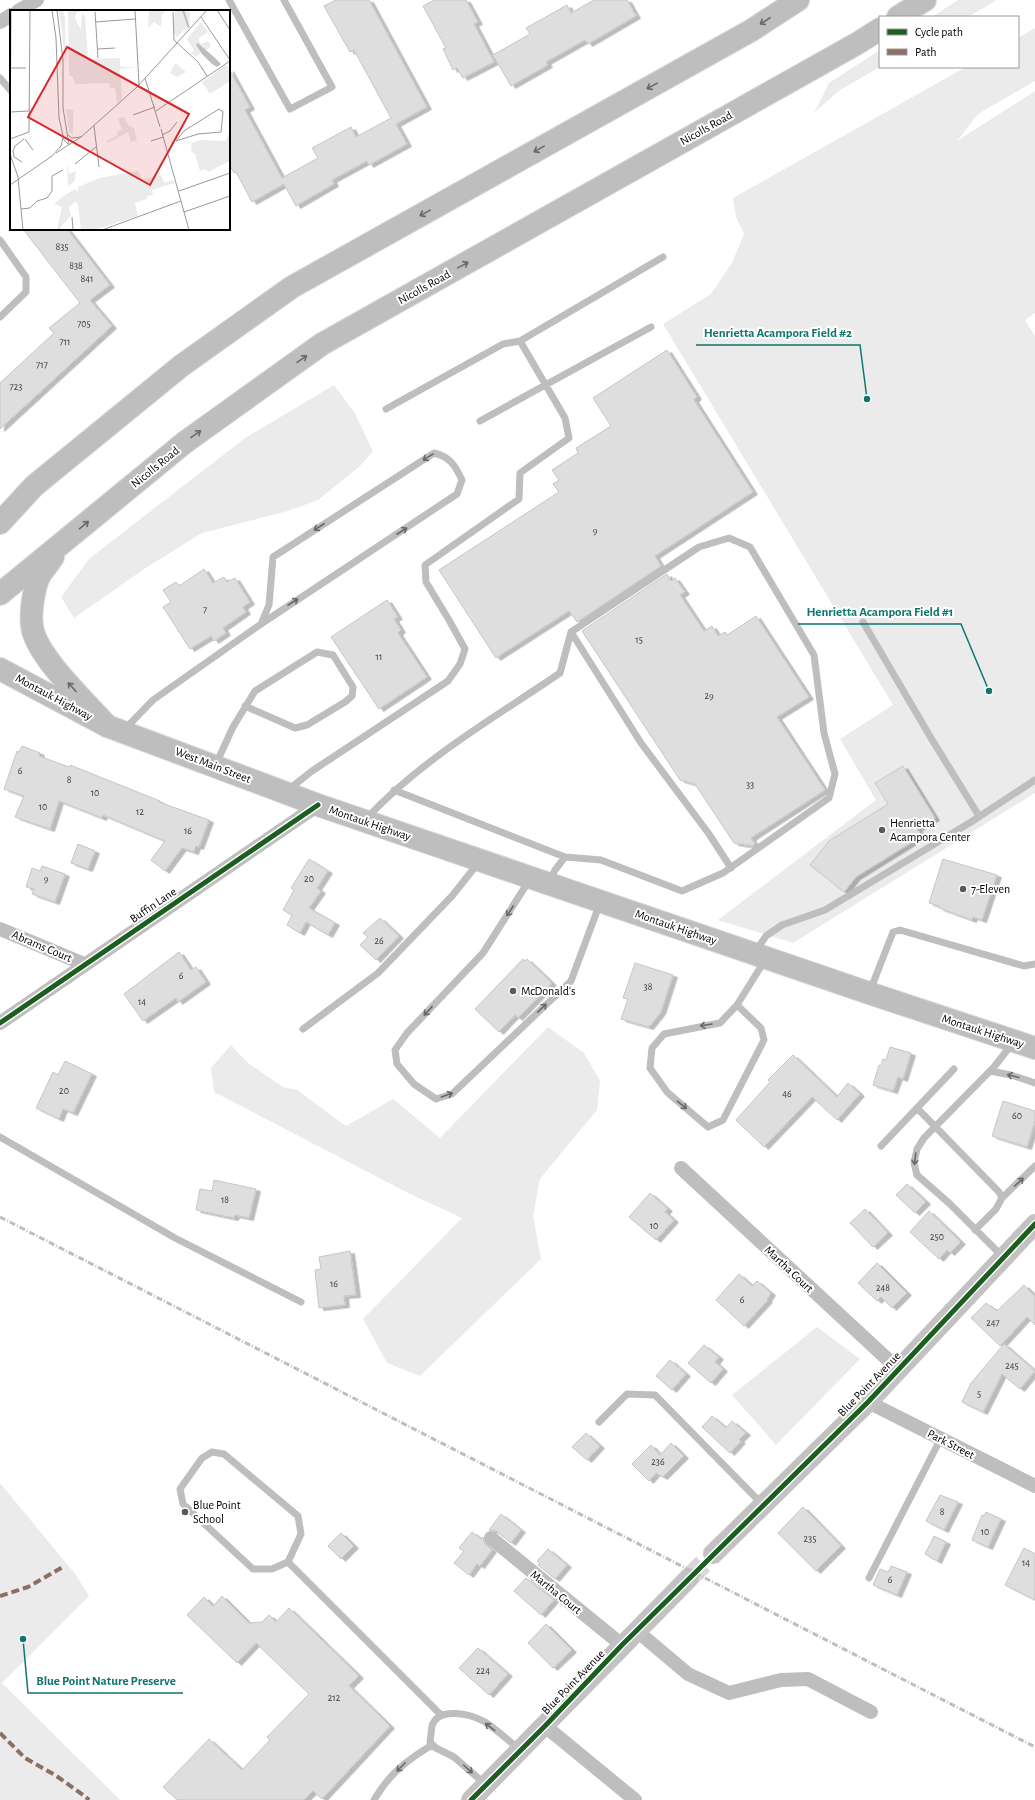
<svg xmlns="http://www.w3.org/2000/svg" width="1035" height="1800" font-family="'Alegreya Sans',sans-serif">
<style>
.green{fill:#ebebeb}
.building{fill:#dedede;stroke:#c6c6c6;filter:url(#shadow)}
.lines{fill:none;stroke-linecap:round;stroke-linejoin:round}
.secondary-tunnel{stroke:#d9d9d9;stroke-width:20;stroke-dasharray:20 10;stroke-linecap:butt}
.primary-casing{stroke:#dbdbdb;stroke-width:24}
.highway-casing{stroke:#dbdbdb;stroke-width:24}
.lane{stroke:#bebebe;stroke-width:7}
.street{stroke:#bebebe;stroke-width:14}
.secondary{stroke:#c2c2c2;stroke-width:20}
.primary{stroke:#bebebe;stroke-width:22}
.highway{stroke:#bebebe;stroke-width:22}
.rail{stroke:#bebebe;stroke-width:3;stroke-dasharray:6 2 1 2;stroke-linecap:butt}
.quiet{stroke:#8d6e63;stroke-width:4;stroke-dasharray:8 4;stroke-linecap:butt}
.cycleway-casing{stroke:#fff;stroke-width:8}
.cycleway{stroke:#1b5e20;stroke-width:5}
.oneway{stroke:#686868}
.poi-dot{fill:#595959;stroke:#fff;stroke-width:1.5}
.labels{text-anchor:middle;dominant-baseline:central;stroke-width:4;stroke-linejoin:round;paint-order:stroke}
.number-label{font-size:10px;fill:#383838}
.street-label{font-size:12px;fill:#000;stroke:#fff}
.poi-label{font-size:12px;fill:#000;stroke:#fff;text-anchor:start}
.inset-river{fill:none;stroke:#bdbdbd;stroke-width:2}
.inset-road{fill:none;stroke:#999;stroke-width:1}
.view{fill:#d62828;fill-opacity:0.15;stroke:#d62828;stroke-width:2}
.inset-edge{fill:none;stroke:#000;stroke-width:2}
.leader{fill:none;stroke:#0f766e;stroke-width:1.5}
.callout-dot{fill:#0f766e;stroke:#fff;stroke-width:1.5}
.callout-label{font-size:13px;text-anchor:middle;font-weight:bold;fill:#0f766e;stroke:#fff;stroke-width:4;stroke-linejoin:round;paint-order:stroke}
</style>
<defs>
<filter id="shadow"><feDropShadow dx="4.5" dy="2.5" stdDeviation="0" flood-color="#0004"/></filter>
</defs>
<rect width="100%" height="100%" fill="#fff"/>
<path class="green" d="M 958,0 L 997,0 L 968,17 L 932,17 Z
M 1035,28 L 1035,81 L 978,114 L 957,141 L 1035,91 L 1035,313 L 1025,320 L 1035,336 L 1035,793 L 793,943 L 718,920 L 876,800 L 840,739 L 893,705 L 663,324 L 711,294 L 732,263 L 744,234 L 736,217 L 733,198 L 966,67 L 1018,67 L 1018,38 Z
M 880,50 L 880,67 L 840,90 L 814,113 L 829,83 Z
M 334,385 L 354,412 L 373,451 L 360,466 L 318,500 L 288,511 L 202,533 L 144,569 L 74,618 L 61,597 L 89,559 L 245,438 Z
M 548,1027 L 584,1053 L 600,1081 L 597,1110 L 540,1179 L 533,1216 L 541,1259 L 420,1376 L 387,1363 L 363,1319 L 462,1218 L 410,1194 L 214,1092 L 211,1068 L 231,1045 L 248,1063 L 283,1087 L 297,1090 L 346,1126 L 393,1099 L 440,1138 Z
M 817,1327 L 860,1359 L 776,1445 L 732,1395 Z
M 0,1483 L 76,1575 L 89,1596 L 2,1683 L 120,1800 L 0,1800 Z"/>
<path class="building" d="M 336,0 L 369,0 L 427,107 L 396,124 L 407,144 L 369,165 L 367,161 L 332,180 L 334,184 L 296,206 L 284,184 L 252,202 L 236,172 L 234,173 L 229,164 L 229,69 L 250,107 L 245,110 L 282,178 L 318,158 L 312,148 L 351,127 L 356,137 L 391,118 L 354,50 L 350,52 L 324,6 Z
M 434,0 L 466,0 L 478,22 L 474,24 L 494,62 L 463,78 L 457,68 L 453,70 L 443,49 L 446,48 L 423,6 Z
M 594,0 L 627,0 L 636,16 L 588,44 L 585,40 L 546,62 L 548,65 L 511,86 L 493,55 L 530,34 L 526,28 L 567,5 L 571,13 Z
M 23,229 L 67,229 L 110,285 L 90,300 L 112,326 L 0,429 L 0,383 L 54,333 L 49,328 L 80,303 Z
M 667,350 L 697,397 L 694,400 L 753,492 L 655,556 L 661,566 L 577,622 L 569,611 L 496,658 L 439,570 L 559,492 L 553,484 L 559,480 L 552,470 L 578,453 L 576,448 L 611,426 L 593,398 Z
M 204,569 L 213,583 L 224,577 L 227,582 L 235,578 L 250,602 L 243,607 L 246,612 L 223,628 L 226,633 L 214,641 L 211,636 L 190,649 L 163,607 L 171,602 L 163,590 L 176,582 L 179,586 Z
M 667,574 L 671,581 L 675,578 L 685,592 L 680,595 L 704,631 L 712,626 L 718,636 L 725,632 L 727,635 L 756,616 L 809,697 L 777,717 L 825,790 L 751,838 L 755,844 L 753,846 L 734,843 L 695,784 L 680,780 L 582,631 Z
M 387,600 L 398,617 L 394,619 L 401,630 L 398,633 L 427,677 L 379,709 L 331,637 Z
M 22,746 L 40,753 L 39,756 L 69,767 L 70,765 L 160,801 L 159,802 L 209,820 L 199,847 L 196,846 L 194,852 L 182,848 L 165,871 L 151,860 L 165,841 L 103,815 L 102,818 L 59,801 L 50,829 L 15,817 L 24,796 L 4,789 L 17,751 L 19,752 Z
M 903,766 L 935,818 L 917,829 L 922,836 L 856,877 L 844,892 L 810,865 L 829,841 L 888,804 L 875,783 Z
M 78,844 L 95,851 L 88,869 L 71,863 Z
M 309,859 L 328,871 L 317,888 L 321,891 L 309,908 L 335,923 L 328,935 L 306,922 L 300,933 L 287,925 L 292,915 L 283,910 L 294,890 L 291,888 Z
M 943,859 L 997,875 L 982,920 L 973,917 L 972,920 L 939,908 L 939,906 L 929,903 Z
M 42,866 L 65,874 L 55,902 L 32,894 L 34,889 L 26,887 L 32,868 L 40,871 Z
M 380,918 L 399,936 L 376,960 L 360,945 L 368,937 L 363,933 Z
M 179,952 L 191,970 L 196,967 L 206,982 L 178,1002 L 176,998 L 143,1021 L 124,994 Z
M 523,959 L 525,961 L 527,959 L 552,983 L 518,1018 L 515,1015 L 499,1032 L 475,1009 Z
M 635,963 L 673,975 L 661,1012 L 649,1027 L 621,1019 L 628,999 L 623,998 Z
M 890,1047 L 911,1053 L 903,1079 L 898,1077 L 893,1091 L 873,1085 L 879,1065 L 881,1066 L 883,1059 L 886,1060 Z
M 793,1055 L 837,1097 L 848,1083 L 860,1094 L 837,1120 L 812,1097 L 764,1147 L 736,1120 L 770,1082 L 768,1080 Z
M 65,1061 L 92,1074 L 73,1113 L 63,1109 L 59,1119 L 36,1108 L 53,1072 L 58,1075 Z
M 1003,1101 L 1035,1111 L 1035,1121 L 1027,1147 L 992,1136 Z
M 214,1180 L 256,1189 L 249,1218 L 235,1215 L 234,1218 L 196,1210 L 200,1189 L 212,1191 Z
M 907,1184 L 926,1202 L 915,1213 L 896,1195 Z
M 650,1193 L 668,1209 L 665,1212 L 674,1220 L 656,1240 L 629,1217 Z
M 865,1209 L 888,1233 L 873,1247 L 850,1223 Z
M 929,1211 L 961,1242 L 950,1253 L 947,1250 L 939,1259 L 910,1232 Z
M 350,1251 L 356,1295 L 344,1296 L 345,1305 L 319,1308 L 315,1270 L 321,1269 L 319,1257 Z
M 877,1263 L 907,1293 L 892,1308 L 881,1297 L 877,1301 L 858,1283 Z
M 739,1274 L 752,1286 L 757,1281 L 771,1293 L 767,1299 L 768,1300 L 744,1326 L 716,1300 Z
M 1024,1285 L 1035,1296 L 1035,1325 L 1027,1317 L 1000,1346 L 971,1318 L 986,1303 L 997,1311 Z
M 1004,1344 L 1035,1371 L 1020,1389 L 1002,1374 L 983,1412 L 962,1402 L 971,1383 Z
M 704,1345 L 719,1357 L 715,1362 L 723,1369 L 711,1383 L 688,1363 Z
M 670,1360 L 686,1374 L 672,1390 L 656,1376 Z
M 712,1416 L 726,1428 L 732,1421 L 746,1433 L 739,1440 L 741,1441 L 730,1453 L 702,1427 Z
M 586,1433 L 600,1446 L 587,1460 L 572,1447 Z
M 671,1443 L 684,1456 L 663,1477 L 656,1473 L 649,1481 L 632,1464 L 651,1445 L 660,1455 Z
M 940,1495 L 958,1502 L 944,1530 L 926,1521 Z
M 803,1507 L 841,1546 L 816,1571 L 778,1533 Z
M 986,1512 L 1001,1519 L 988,1547 L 972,1540 L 982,1515 L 984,1516 Z
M 501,1514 L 521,1530 L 511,1543 L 496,1531 L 489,1530 Z
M 472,1532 L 481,1539 L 483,1537 L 485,1544 L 492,1550 L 480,1566 L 477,1564 L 469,1575 L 454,1563 L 464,1551 L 459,1548 Z
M 341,1533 L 354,1546 L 341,1559 L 328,1546 Z
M 934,1536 L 946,1542 L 937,1561 L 925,1554 Z
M 1024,1548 L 1035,1554 L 1035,1600 L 1005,1585 Z
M 548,1549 L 567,1565 L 555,1579 L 538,1565 L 540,1563 L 537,1561 Z
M 891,1566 L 907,1572 L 897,1595 L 873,1585 L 880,1569 L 888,1572 Z
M 526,1578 L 554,1600 L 541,1615 L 514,1591 Z
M 222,1596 L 249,1623 L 262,1622 L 269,1615 L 276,1622 L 289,1608 L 359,1676 L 349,1686 L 390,1726 L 322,1799 L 313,1791 L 304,1800 L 177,1800 L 163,1787 L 209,1739 L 242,1770 L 270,1740 L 267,1737 L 309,1694 L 256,1643 L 237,1663 L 187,1615 L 204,1597 L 213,1606 Z
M 546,1624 L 572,1650 L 553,1668 L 528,1643 Z
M 478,1648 L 508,1674 L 489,1695 L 459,1668 Z"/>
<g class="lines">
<path class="secondary-tunnel" d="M 689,1578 L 713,1554"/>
<g class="primary-casing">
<path id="primary" d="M 0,669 L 107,726 L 318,805 L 869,993 L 1035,1048"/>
</g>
<g class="highway-casing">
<path id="highway" d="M 898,17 L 925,0
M 0,523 L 34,486 L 181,366 L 292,287 L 752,30 L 798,0
M 53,557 C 49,563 44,569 40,575 C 34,586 30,613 32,626 C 35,655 87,703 107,726
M 0,594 L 184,443 L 322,344 L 858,43 L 880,29"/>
</g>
<path class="lane" d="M 229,0 L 290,109 L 332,87 L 284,0
M 0,78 L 11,91
M 0,240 L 26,277 L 26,292 L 0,317
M 520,341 L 663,257
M 480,421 L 651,327
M 863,622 L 931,738 L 979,816
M 571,632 L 641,743 L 709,834 L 731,868
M 124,730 L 153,700 L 261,624 L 457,494 L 462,480 C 455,465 450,457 434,453 L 273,557 L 269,605 L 261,624
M 216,764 L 233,727 L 255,691 L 317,652 L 333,655 L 353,687 L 352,696 L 345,702 L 307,725 L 295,728 L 245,706
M 288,790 L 312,771 L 448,681 L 460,664 L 465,649 L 449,620 L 426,582 L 425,565 L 519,499 L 520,473 L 569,438 L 565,418 L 520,341 L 503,344 L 386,409
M 367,818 C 422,759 494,718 560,673 L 571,632 L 699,547 L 729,538 L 750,547 L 814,655 L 824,733 L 835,774 L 829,798 L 723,873 L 682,891 L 601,860 L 565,857 L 394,790
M 530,879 L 483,953 L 407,1033 L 395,1050 L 397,1064 L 414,1084 L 436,1099 L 452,1094 L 571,981 L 600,903
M 549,882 L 555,870 L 565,857
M 755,952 L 766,936 L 782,925 L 825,910 L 971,822 L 1035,780
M 870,991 L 893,932 L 900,930 L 1024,966 L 1035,964
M 737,1005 L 761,1028 L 764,1040 L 723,1120 L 708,1127 L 667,1092 L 650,1068 L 652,1048 L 664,1034 L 720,1023 L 737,1005 L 765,960
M 303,1029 L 378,973 L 452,896 L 479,862
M 954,1069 L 917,1108 L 999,1192 L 1002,1198 L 996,1209 L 975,1230
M 990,1071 L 1011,1075 L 1035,1083
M 0,1137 L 175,1238 L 301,1302
M 881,1146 L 917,1108
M 1002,1198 L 1035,1166
M 1003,1257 L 950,1204 L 917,1175 L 914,1163 L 917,1149 L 924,1138 L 994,1067 L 1012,1044
M 599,1422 L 627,1394 L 655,1395 L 763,1505
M 288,1562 L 272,1569 L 253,1569 L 183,1504 L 180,1489 L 202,1458 L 212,1452 L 224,1454 L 298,1516 L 301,1534 L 288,1562 L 441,1715
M 869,1578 L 941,1438
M 485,1784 L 454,1757 L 436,1748 L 430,1742 C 431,1737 431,1731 432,1726 C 438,1706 471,1714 485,1722 C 497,1730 508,1740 519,1749
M 374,1800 C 389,1774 407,1760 432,1745"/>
<path class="street" d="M 18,11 L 37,0
M 0,22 L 11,15
M 0,929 L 84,964
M 0,1023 L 318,805
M 681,1168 L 898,1369
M 868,1402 L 1035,1486
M 491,1538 L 622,1645
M 637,1631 L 688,1674 L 729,1693 L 781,1680 L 808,1679 L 871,1712
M 545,1726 L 635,1800"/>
<path class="secondary" d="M 713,1554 L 868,1402 L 1035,1224
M 471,1800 L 689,1578"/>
<use href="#primary" class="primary"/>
<use href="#highway" class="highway"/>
<path class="rail" d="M 0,1217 L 1035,1747"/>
<path class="quiet" d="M 0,1596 L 28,1587 L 63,1567
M 0,1733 L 25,1758 L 55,1775 L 86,1797 L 89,1800"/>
<g class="cycleway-casing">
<path id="cycleway" d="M 0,1023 L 318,805
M 471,1800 L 545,1726 L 622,1645 L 868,1402 L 1035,1224"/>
</g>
<use href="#cycleway" class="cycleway"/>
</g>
<defs><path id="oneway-shaft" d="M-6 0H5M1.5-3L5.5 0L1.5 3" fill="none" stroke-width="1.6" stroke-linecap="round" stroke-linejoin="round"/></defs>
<g class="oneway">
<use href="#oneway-shaft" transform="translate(765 21) rotate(147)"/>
<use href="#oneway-shaft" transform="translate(652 86) rotate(151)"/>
<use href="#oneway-shaft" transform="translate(539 149) rotate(151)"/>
<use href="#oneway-shaft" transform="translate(425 213) rotate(151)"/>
<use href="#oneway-shaft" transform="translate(463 265) rotate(-29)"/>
<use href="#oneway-shaft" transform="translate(302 359) rotate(-35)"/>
<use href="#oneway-shaft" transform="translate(196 434) rotate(-35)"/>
<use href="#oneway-shaft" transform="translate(428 457) rotate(148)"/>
<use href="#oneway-shaft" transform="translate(84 525) rotate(-39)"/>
<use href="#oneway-shaft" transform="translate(319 527) rotate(147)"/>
<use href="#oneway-shaft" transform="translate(402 531) rotate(-33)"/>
<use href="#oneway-shaft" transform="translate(293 602) rotate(-33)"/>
<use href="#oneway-shaft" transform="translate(72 687) rotate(-132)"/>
<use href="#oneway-shaft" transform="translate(510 911) rotate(123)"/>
<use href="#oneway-shaft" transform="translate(542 1008) rotate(-43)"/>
<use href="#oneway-shaft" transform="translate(428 1011) rotate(133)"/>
<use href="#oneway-shaft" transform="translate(706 1025) rotate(171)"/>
<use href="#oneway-shaft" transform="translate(1013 1076) rotate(-166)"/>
<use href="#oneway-shaft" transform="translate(447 1095) rotate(-20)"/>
<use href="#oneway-shaft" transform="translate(682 1105) rotate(40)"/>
<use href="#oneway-shaft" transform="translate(915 1159) rotate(97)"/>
<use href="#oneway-shaft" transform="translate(1019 1182) rotate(-43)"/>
<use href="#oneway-shaft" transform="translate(490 1727) rotate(-142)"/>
<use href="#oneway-shaft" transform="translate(401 1767) rotate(135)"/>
<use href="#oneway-shaft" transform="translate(468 1769) rotate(42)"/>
</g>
<g class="poi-dot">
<circle cx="882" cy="830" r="4"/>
<circle cx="963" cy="889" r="4"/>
<circle cx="513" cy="991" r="4"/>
<circle cx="185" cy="1512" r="4"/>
</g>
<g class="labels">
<g class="number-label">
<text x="62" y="247">835</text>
<text x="76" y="266">838</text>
<text x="87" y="279">841</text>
<text x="84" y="324">705</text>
<text x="65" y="342">711</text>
<text x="42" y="365">717</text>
<text x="16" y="387">723</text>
<text x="595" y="531">9</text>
<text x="205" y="610">7</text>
<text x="639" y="640">15</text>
<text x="379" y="657">11</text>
<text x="709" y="696">29</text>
<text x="20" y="771">6</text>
<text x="69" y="780">8</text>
<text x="750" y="785">33</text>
<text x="95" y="793">10</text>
<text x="43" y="807">10</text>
<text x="140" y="812">12</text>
<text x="188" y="831">16</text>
<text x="46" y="879">9</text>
<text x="309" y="879">20</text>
<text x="379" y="941">26</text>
<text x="181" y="976">6</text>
<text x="648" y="987">38</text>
<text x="142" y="1002">14</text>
<text x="64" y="1091">20</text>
<text x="787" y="1094">46</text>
<text x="1017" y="1116">60</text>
<text x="225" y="1200">18</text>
<text x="654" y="1226">10</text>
<text x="937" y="1237">250</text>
<text x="334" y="1284">16</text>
<text x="883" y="1288">248</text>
<text x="742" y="1300">6</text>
<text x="993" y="1323">247</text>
<text x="1012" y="1366">245</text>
<text x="979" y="1394">5</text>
<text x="658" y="1462">236</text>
<text x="942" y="1512">8</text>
<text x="985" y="1532">10</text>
<text x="810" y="1539">235</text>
<text x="1026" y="1563">14</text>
<text x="890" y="1580">6</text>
<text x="483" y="1671">224</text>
<text x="334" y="1698">212</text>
</g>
<g class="street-label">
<text transform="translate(706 128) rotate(-29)">Nicolls Road</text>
<text transform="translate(424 287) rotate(-29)">Nicolls Road</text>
<text transform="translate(155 467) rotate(-39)">Nicolls Road</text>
<text transform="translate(54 697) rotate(28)">Montauk Highway</text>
<text transform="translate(213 765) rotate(21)">West Main Street</text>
<text transform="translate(370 823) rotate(19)">Montauk Highway</text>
<text transform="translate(153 905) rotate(-34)">Buffin Lane</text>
<text transform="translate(676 927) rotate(19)">Montauk Highway</text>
<text transform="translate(42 946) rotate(23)">Abrams Court</text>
<text transform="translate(983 1031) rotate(18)">Montauk Highway</text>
<text transform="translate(789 1269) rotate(43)">Martha Court</text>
<text transform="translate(869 1384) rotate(-46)">Blue Point Avenue</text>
<text transform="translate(951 1444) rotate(27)">Park Street</text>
<text transform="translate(556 1592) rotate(39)">Martha Court</text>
<text transform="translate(573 1682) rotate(-46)">Blue Point Avenue</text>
</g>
<g class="poi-label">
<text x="890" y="823">Henrietta<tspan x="890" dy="14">Acampora Center</tspan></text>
<text x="971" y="889">7-Eleven</text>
<text x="521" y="991">McDonald's</text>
<text x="193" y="1505">Blue Point<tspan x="193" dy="14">School</tspan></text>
</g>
</g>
<g transform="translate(10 10)">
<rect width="220" height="220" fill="#fff"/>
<path d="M 49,0 L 53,0 L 55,7 L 56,56 ZM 58,0 L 73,0 L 66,3 L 65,8 L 71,20 L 72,4 L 75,5 L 78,49 L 110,48 L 110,57 L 126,57 L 110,59 L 112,89 L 107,93 L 105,78 L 100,78 L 99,73 L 65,74 L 63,67 L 59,65 ZM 139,0 L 156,0 L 152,5 L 151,17 L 144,12 L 138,18 ZM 165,0 L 180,2 L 179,15 L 167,27 L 163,21 ZM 191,12 L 198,22 L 189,28 L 189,31 L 191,34 L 198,31 L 201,36 L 196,40 L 190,34 L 186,35 L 191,43 L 186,47 L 181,43 L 184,40 L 177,29 ZM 165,53 L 176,62 L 167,67 L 160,63 ZM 216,55 L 220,61 L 220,71 L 200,84 L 192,72 ZM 56,99 L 63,100 L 63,125 L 59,122 ZM 114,107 L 118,115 L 124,118 L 127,130 L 121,132 L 118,122 L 98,133 L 97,131 L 107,126 L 107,122 L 112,120 L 108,108 ZM 220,119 L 220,151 L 198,162 L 196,159 L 190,161 L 185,144 L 181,141 L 182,133 L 190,130 L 216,131 ZM 57,151 L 59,164 L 66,161 L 64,172 L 58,176 ZM 128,161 L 132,170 L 151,165 L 154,173 L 163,170 L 164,173 L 142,180 L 143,185 L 137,186 L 137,189 L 125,193 L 128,206 L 84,220 L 71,220 L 68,194 L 65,191 L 59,198 L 61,206 L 52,215 L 50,220 L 47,220 L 52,197 L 44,194 L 55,185 L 65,179 L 68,182 L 68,177 L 90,168 Z" fill="#ebebeb"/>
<path d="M 188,33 L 205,48 L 211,54 L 207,57 L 202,54 L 192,44 L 186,35 Z" fill="#bdbdbd"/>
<path class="inset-river" d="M 173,0 L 179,18"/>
<path class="inset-road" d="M 1,0 L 0,144 L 8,167 L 13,220M 42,0 L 46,28 L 49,108 L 54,130 L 59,135M 47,0 L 53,50 L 53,98 L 59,135M 125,0 L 129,75M 207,0 L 220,20M 85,2 L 88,48M 163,2 L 164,30 L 188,52 L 197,66M 191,7 L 220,50M 85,12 L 125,9M 88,39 L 105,38M 1,58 L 16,58M 135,68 L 150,117M 209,99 L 213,102 L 211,122 L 188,124 L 166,131 L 174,121 ZM 146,101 L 220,51M 0,102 L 19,101M 123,105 L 145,97M 84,116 L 89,157M 151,119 L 179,220M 58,125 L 62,128 L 71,127M 152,125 L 160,121 L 167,112M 0,129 L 19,122 L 20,0M 15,129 L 23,140M 141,131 L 153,127M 46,143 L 71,127 L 127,77 L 197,0M 41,147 L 51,136 L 53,128M 12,152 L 4,147 L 3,141 L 5,136 L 14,129M 65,154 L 86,137M 0,175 L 42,146M 169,181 L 220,163M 11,199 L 20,198 L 27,191 L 37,188 L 42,181 L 42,166 L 53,160M 174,202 L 220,186M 62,207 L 63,220M 92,220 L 171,191"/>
<path class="view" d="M 57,37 L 179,104 L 140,175 L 18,107 Z"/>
<rect width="220" height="220" class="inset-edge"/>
</g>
<path class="leader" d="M867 399L860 345H696M989 691L961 624H798M23 1639L28 1693H183"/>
<g class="callout-dot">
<circle cx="867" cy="399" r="4"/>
<circle cx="989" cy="691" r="4"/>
<circle cx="23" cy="1639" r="4"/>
</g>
<g class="callout-label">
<text x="778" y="337">Henrietta Acampora Field #2</text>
<text x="880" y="616">Henrietta Acampora Field #1</text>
<text x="106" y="1685">Blue Point Nature Preserve</text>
</g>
<rect x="879" y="16" width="140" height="52" fill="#ffffff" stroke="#999999"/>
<rect x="887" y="29" width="20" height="6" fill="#1b5e20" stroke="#999999"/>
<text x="915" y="36" font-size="12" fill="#000000">Cycle path</text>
<rect x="887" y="49" width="20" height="6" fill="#8d6e63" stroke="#999999"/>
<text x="915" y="56" font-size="12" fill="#000000">Path</text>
</svg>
